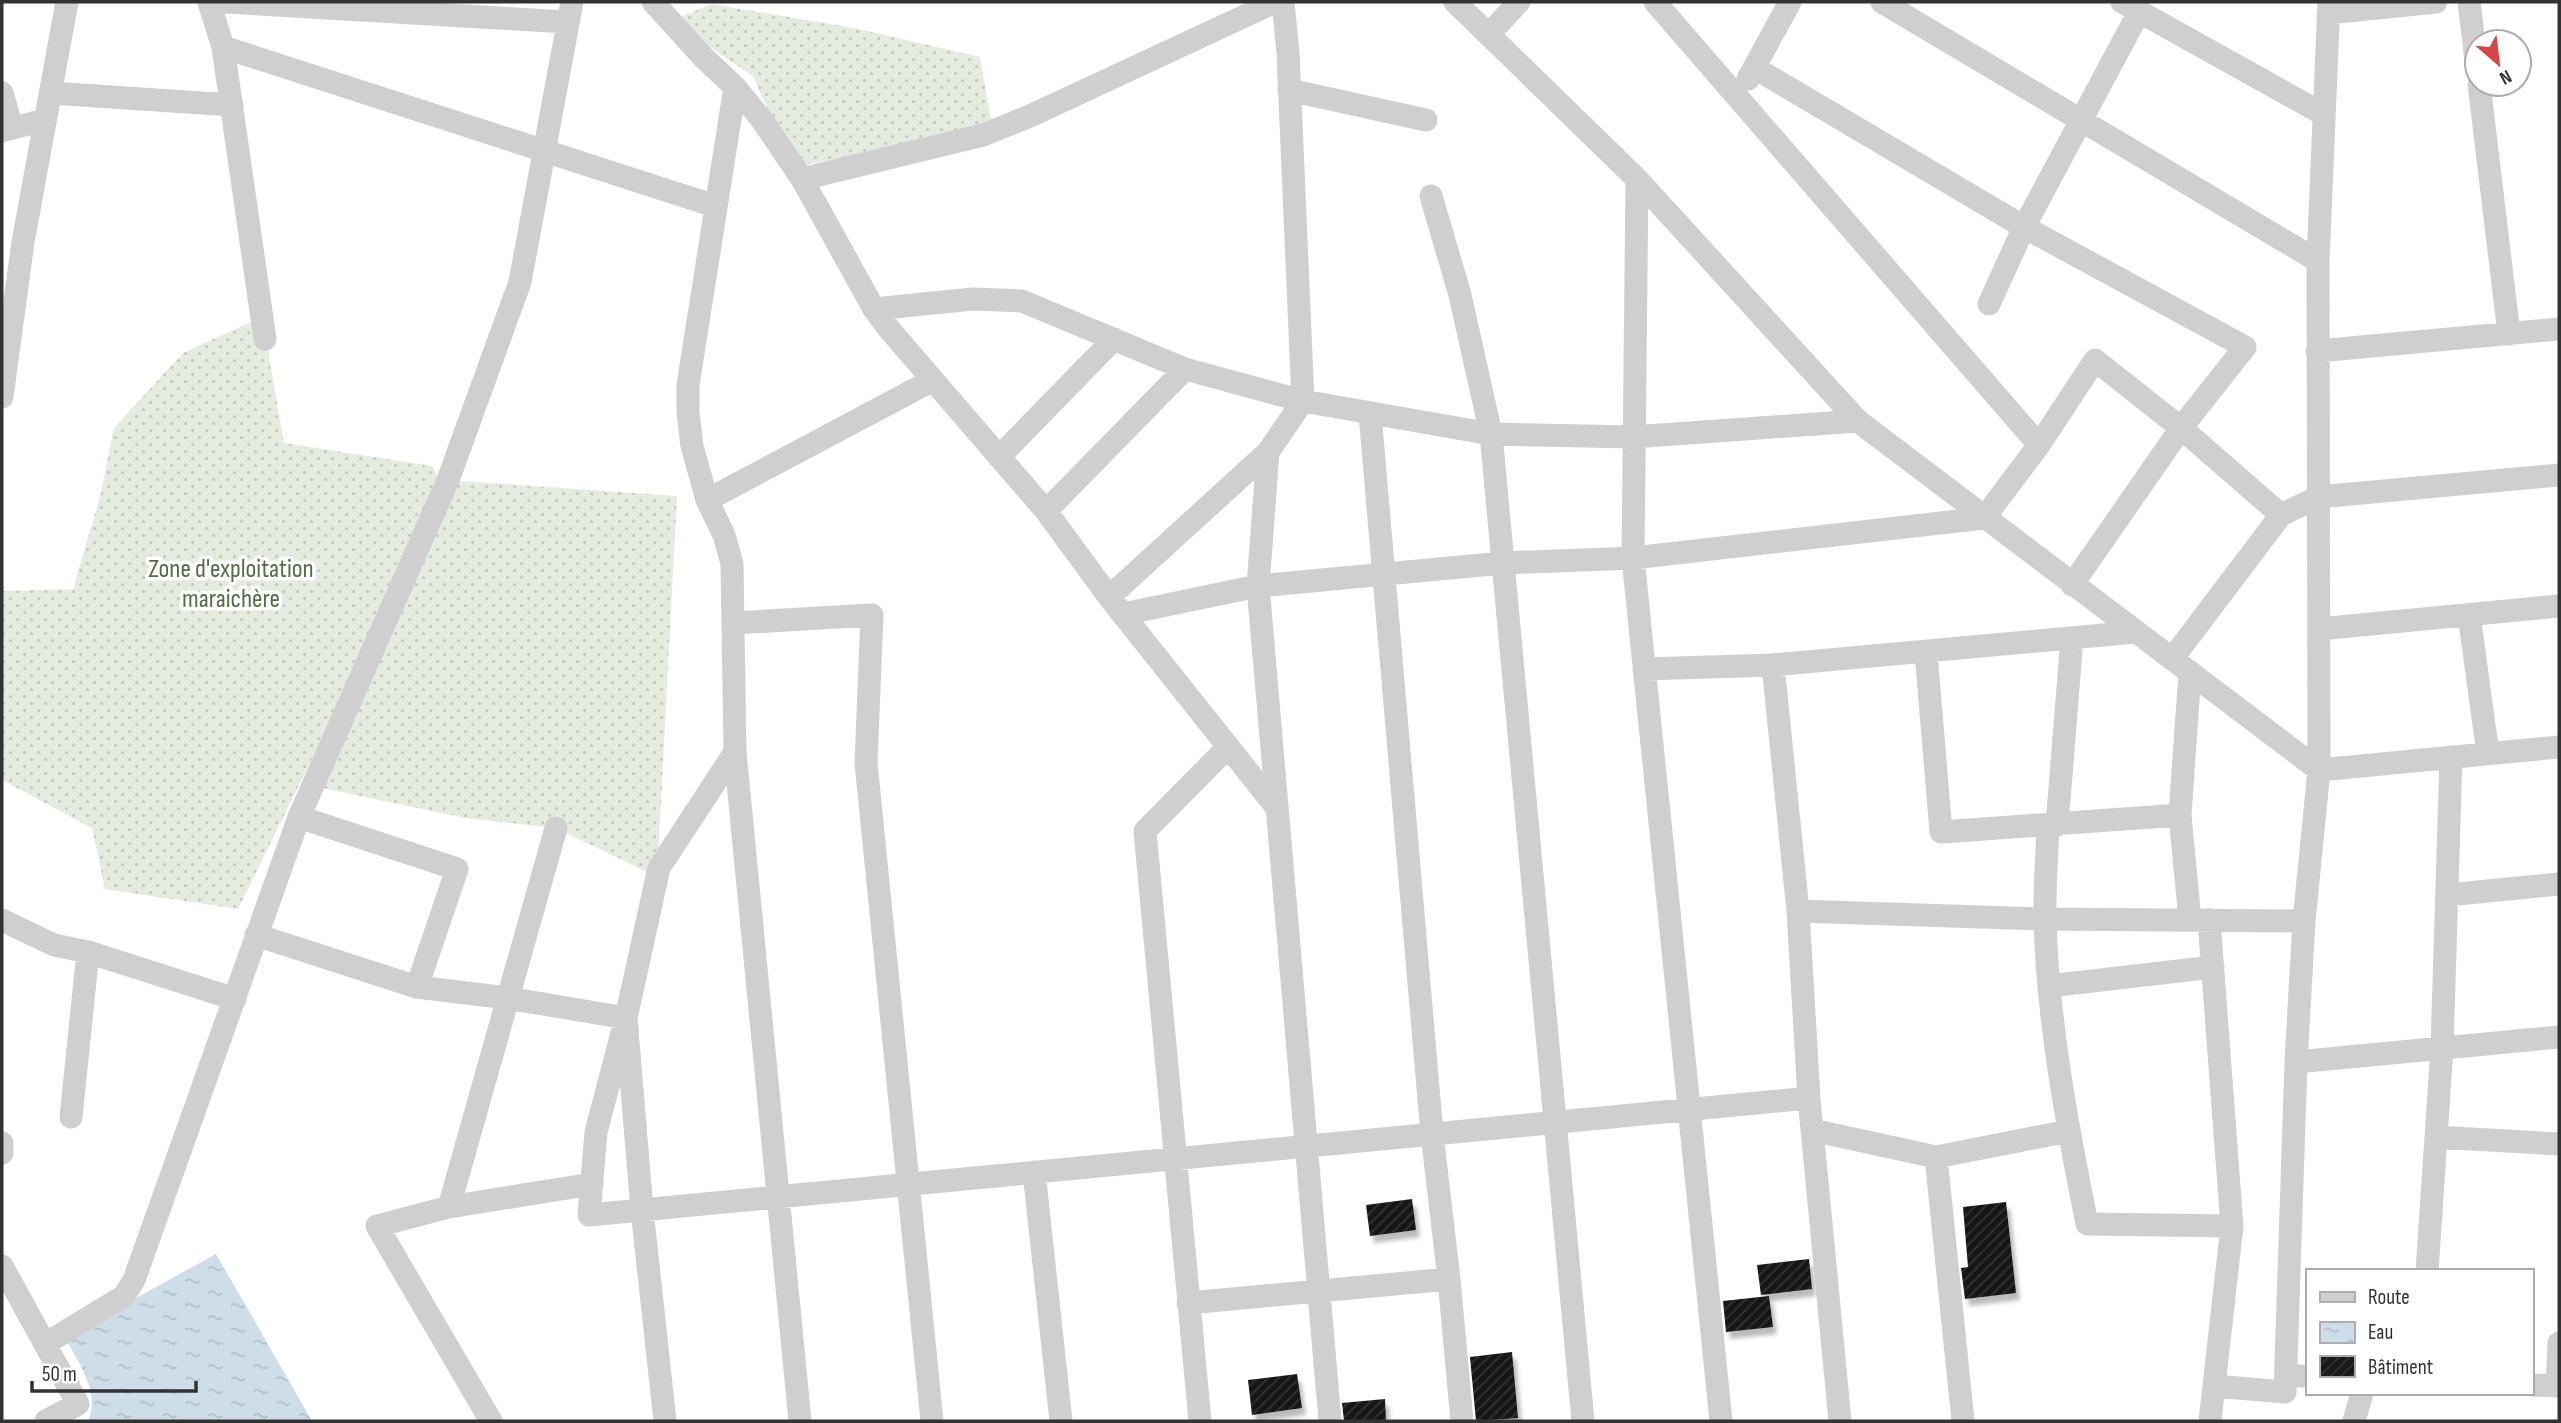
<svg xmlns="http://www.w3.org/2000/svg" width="2561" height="1423" font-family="'Sofia Sans Condensed',sans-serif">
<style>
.garden{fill:url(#garden-dots)}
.water{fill:url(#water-ripples)}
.building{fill:url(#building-hatch);filter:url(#shadow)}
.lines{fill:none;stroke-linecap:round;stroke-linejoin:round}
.street{stroke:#cfcfcf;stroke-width:23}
.labels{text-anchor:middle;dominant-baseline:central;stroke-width:7;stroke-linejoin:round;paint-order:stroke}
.park-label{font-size:26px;fill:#536c42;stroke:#fff}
</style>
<defs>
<pattern id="garden-dots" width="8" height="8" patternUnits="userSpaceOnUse" patternTransform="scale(1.75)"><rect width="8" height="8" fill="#e5ebdf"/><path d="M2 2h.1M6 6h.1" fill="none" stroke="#c5cac0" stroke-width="1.8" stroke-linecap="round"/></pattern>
<pattern id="water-ripples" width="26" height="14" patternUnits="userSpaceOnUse" patternTransform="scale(1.75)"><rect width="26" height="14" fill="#cedee9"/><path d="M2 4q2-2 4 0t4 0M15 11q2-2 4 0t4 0" fill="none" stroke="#b1bfc8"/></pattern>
<pattern id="building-hatch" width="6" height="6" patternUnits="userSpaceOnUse" patternTransform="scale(1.75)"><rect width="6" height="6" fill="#191919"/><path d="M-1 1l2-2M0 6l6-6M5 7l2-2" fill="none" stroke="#323232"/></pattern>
<filter id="shadow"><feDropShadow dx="4" dy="7" stdDeviation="2" flood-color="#0004"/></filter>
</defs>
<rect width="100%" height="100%" fill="#fff"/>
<path class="garden" d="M 711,4 L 854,28 L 980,57 L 993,131 L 793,167 L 753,76 L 671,21 Z
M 262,317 L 284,443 L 432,466 L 444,488 L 448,480 L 677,496 L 657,877 L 556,828 L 465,818 L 313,786 L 433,513 L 238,909 L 105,889 L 92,828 L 2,780 L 2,591 L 73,589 L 100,497 L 114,428 L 183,353 Z"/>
<path class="water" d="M 216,1254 L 312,1421 L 88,1421 C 101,1392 78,1363 65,1337 Z"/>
<path class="building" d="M 1412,1199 L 1416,1230 L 1370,1236 L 1366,1205 Z
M 2006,1202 L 2016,1293 L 1965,1299 L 1961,1268 L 1968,1267 L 1963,1207 Z
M 1809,1259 L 1812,1289 L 1761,1295 L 1757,1265 Z
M 1769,1296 L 1773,1327 L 1726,1332 L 1723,1301 Z
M 1512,1352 L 1518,1418 L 1476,1421 L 1470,1357 Z
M 1297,1374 L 1302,1408 L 1252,1415 L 1248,1380 Z
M 1385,1399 L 1386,1421 L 1344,1421 L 1342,1403 Z"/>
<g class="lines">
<path class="street" d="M 209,2 L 223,47 L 265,339
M 225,2 L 568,22
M 653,2 L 705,59 L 735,87 L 762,120 L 802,179 L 874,309 L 889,329 L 1046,511 L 1109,597 L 1277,808
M 1283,2 L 1288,53 L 1303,401 L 1268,452 L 1258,586 L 1330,1421
M 1455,2 L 1637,179 L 1858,421 L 2319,770 L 2559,747
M 1655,2 L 2039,445
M 1882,2 L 2318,261
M 2122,2 L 2323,114
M 2469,2 L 2477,68
M 2328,13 L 2436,2
M 1489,34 L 1519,2
M 223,47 L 715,206
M 1755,68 L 2024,227 L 2245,347 L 2181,428 L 2072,585
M 1748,79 L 1790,2
M 2479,84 L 2509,334
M 735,87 L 688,385 L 688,413 L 692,446 L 707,500 L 724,535 L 732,564 L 735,752 L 800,1421
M 1289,90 L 1426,120
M 2,93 L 12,128
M 51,93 L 232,105
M 2,131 L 44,120
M 802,179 L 983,135 L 1030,116 L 1275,2
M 1637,179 L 1633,558 L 1721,1421
M 1431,196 L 1460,295 L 1491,434 L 1583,1421
M 1989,304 L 2024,227 L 2139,12
M 874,309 L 973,299 L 1022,301 L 1185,369 L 1303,401 L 1491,434 L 1633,437 L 1858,421
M 2317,351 L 2559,329
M 2,397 L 23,242 L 67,2
M 1370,414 L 1432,1134 L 1449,1279 L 1462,1421
M 999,457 L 1114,339
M 707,500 L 933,380
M 1046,511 L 1185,369
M 1109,597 L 1268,452
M 1123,614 L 1258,586 L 1503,563 L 1633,558 L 1984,518 L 2039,445 L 2095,360 L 2181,428 L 2281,515
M 2469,615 L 2488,754
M 734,623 L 872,615 L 866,763 L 932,1421
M 2319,629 L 2559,606
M 1926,653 L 1941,832 L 2180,815
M 2172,659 L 2281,515 L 2318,497 L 2559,475
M 1773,665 L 1798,911 L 1809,1098 L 1840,1421
M 1644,669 L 1773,665 L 2136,632
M 2190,672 L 2180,815 L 2190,920
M 735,752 L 659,868 L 626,1018 L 596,1132 L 589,1215 L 1809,1098
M 299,817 L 457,869 L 417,987
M 2048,825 C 2047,857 2044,890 2045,922 C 2048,1023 2067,1124 2087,1224 L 2232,1226
M 2057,825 L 2072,638
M 2447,895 L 2559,884
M 1798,911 L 2045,919 L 2304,921
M 2,920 L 54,945 L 88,952 L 235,999
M 2209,920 L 2232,1226 L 2210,1421
M 256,935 L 417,987 L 508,998 L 626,1018 L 642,1210 L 665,1421
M 2049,986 L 2213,967
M 2296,1062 L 2559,1037
M 71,1117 L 88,952
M 1812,1130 L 1936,1157 L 2069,1131
M 2436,1137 L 2559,1144
M 2,1143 L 2,1153
M 1936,1157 L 1963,1421
M 1034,1172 L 1061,1421
M 449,1207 L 556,828
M 2,1266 L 78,1404 L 46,1421
M 2427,1271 L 2442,1048 L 2451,757
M 1188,1303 L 1449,1279
M 45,1344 L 124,1296 L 134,1280 L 299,817 L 448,480 L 520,282 L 572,2
M 2286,1376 L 2307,1376
M 2531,1385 L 2559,1386
M 2214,1386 L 2285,1392 L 2296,1062 L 2304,921 L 2319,770 L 2318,261 L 2329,2
M 2557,1386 L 2559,1343
M 491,1421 L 377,1226 L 449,1207 L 592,1184
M 1200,1421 L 1145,831 L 1228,747
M 2354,1421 L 2362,1393"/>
</g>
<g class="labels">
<g class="park-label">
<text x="231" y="569">Zone d'exploitation<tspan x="231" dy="30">maraichère</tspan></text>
</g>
</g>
<rect width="2561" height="1423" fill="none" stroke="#323232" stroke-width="7"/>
<rect x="2306" y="1269" width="228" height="126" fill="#ffffff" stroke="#adadad" stroke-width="2"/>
<rect x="2320" y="1292" width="35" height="10" fill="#cfcfcf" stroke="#adadad" stroke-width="2"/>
<text x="2368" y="1304" font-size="21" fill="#323232">Route</text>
<rect x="2320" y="1322" width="35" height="21" fill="url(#water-ripples)" stroke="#adadad" stroke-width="2"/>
<text x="2368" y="1339" font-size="21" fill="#323232">Eau</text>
<rect x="2320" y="1356" width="35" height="21" fill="url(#building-hatch)" stroke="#adadad" stroke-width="2"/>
<text x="2368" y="1374" font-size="21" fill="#323232">Bâtiment</text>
<g transform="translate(2498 63) rotate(152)"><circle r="33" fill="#ffffff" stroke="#adadad" stroke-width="2"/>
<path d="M0-5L12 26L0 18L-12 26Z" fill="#d94548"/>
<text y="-10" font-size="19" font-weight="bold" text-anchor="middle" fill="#323232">N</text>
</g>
<path d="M32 1381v10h164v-10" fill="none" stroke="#323232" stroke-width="3.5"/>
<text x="42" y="1381" font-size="21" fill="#323232" stroke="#ffffff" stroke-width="5" paint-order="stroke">50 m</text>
</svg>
